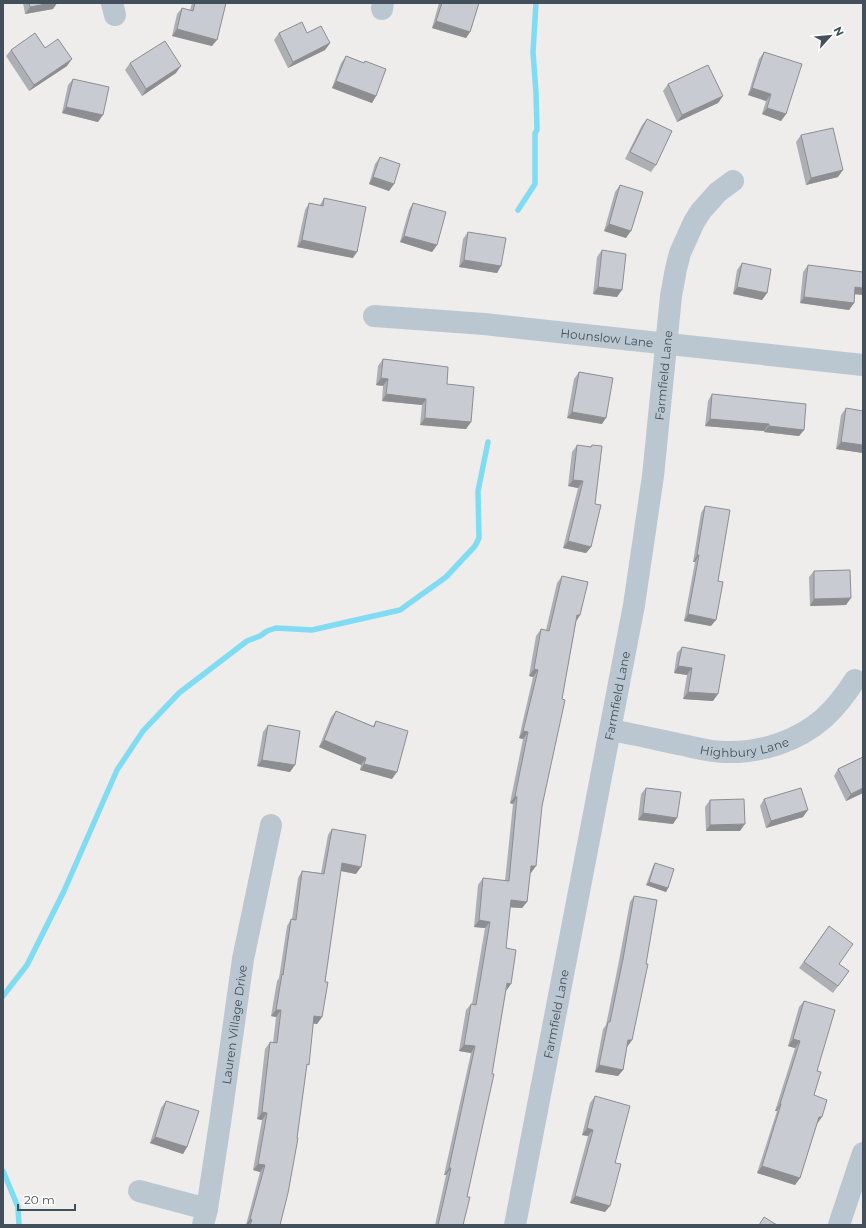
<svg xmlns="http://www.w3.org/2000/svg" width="866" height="1228" font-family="Montserrat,sans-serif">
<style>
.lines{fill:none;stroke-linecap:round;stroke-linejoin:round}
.stream{stroke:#7fdcf2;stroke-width:5.5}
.minor{stroke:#bbc7d0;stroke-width:22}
.wall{fill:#acafb4}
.shaded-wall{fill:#8c8e92}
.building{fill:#c8cbd1;stroke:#8c8e92}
.labels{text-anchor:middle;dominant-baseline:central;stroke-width:4;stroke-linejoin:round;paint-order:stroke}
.street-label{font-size:12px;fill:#43505b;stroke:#fff}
</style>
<rect width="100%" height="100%" fill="#efecec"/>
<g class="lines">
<path class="stream" d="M 518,210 L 535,184 L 535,133 L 537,130 L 536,93 L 533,52 L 536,3
M 3,996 L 27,965 L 64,891 L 117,770 L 143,731 L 179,693 L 247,641 L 260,636 L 267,631 L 276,628 L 312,630 L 400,610 L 446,577 L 475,546 L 479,538 L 478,491 L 488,442
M 3,1171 L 18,1207 L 19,1225"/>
<g class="minor">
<path d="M 112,3 L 115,15"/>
<path d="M 382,9 L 383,3"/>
<path id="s1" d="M 374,316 L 484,324 L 863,365"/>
<path id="s2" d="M 610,730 C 633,734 655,739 678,744 C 694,747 710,752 726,752 C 761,753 798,741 824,718 C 836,707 846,694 855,680"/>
<path d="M 139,1191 L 207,1209"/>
<path id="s3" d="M 203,1225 L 207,1209 L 220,1123 L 243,959 L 271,825"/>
<path id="s4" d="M 515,1225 L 634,605 L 653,476 L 671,296 L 676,269 L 680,253 L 694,222 L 701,211 L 718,192 L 733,181"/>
<path d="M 839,1225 L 863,1153"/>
</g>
</g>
<path class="wall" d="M 23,3 L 57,3 L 53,9 L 25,14 Z
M 192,3 L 226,3 L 212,46 L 172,36 L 177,14 L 182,8 L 190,10 Z
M 439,3 L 479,3 L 470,32 L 466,38 L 432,28 Z
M 279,33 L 307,33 L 330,43 L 325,50 L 288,68 L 274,40 Z
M 45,48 L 67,66 L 29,91 L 6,56 L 11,50 Z
M 764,52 L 786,114 L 781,121 L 762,114 L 766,101 L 748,95 L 759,59 Z
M 346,56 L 364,63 L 365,61 L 376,96 L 372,103 L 332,88 L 341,63 Z
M 130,63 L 176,73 L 142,96 L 125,70 Z
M 73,79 L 98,122 L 62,113 L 68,85 Z
M 668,84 L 723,96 L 718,103 L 677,122 L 663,91 Z
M 647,119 L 656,165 L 651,172 L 625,159 L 642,125 Z
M 801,135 L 838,177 L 806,185 L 796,142 Z
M 380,157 L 394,184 L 389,191 L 369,184 L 375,164 Z
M 620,185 L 626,238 L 604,231 L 615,192 Z
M 324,198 L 353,258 L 297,247 L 305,210 L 309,203 L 320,205 Z
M 413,203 L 437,245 L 432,252 L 400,242 L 409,210 Z
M 468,232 L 501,266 L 497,273 L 459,267 L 463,239 Z
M 602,250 L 617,297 L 593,294 L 597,257 Z
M 742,263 L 767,293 L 762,300 L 733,294 L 737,270 Z
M 808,265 L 855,294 L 854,303 L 849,310 L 800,303 L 803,272 Z
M 383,359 L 447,384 L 471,422 L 466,429 L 420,425 L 422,405 L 382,401 L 383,386 L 376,385 L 378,366 Z
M 579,372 L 602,424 L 567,418 L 574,379 Z
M 712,394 L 804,430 L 799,436 L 764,432 L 764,431 L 705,426 L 708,401 Z
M 846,408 L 863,453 L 836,449 L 841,415 Z
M 577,445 L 590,447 L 592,445 L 595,504 L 591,547 L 586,553 L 563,548 L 578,488 L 568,486 L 572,452 Z
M 705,506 L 718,581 L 711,626 L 684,621 L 695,562 L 693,562 L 701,513 Z
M 814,571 L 846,605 L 810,606 L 809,577 Z
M 562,576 L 576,622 L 542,806 L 530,873 L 527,902 L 522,908 L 510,907 L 506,948 L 506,991 L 467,1197 L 463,1225 L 435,1225 L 446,1175 L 444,1175 L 471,1053 L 459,1051 L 466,1010 L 471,1004 L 472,1004 L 485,928 L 474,927 L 478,885 L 483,878 L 505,881 L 513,804 L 510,803 L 523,739 L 519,738 L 533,677 L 529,676 L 536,636 L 541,629 L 546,630 L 557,583 Z
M 682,647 L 713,701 L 683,699 L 687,675 L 674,673 L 677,653 Z
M 336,711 L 373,726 L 376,721 L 392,779 L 360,770 L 361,765 L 319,747 L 331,717 Z
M 268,725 L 290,772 L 257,766 L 263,732 Z
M 863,757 L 863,793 L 846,801 L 834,776 L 838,769 Z
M 646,788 L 673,824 L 638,820 L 641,794 Z
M 764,799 L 803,817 L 766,828 L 760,806 Z
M 710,800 L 740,831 L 706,831 L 705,807 Z
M 332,829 L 356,874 L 340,871 L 325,982 L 322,1017 L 317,1024 L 313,1023 L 306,1069 L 280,1225 L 246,1225 L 260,1172 L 253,1170 L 262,1120 L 257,1119 L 265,1049 L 270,1042 L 273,1043 L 276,1017 L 271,1016 L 277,981 L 279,978 L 287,926 L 291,919 L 292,919 L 298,878 L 302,871 L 321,873 L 328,835 Z
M 655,863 L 668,888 L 666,892 L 646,885 L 653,866 Z
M 634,896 L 632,1040 L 627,1047 L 623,1070 L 618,1076 L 595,1072 L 603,1029 L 606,1025 L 618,966 L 630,902 Z
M 829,926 L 839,964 L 849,971 L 833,993 L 799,968 Z
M 804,1001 L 817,1071 L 814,1095 L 817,1124 L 800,1178 L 795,1185 L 757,1173 L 777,1111 L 775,1111 L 795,1048 L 788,1046 L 799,1007 Z
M 595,1096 L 615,1163 L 605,1212 L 570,1203 L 588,1136 L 582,1135 L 590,1103 Z
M 166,1101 L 187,1147 L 183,1154 L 150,1143 L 161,1108 Z"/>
<path class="shaded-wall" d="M 51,3 L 57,3 L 53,9 L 25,14 L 30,7 Z
M 436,21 L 470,32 L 466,38 L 432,28 Z
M 177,29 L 217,40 L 212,46 L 172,36 Z
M 330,43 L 325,50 L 288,68 L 293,62 Z
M 72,59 L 67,66 L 29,91 L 34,85 Z
M 181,66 L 176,73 L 142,96 L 146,89 Z
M 336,81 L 376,96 L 372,103 L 332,88 Z
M 752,88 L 771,94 L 766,101 L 748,95 Z
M 723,96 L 718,103 L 677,122 L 682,115 Z
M 66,107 L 103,115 L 98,122 L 62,113 Z
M 767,108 L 786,114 L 781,121 L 762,114 Z
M 843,170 L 838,177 L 806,185 L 811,178 Z
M 373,177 L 394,184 L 389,191 L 369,184 Z
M 609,224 L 631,231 L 626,238 L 604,231 Z
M 404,236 L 437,245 L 432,252 L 400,242 Z
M 302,240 L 357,252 L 353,258 L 297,247 Z
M 464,260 L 501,266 L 497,273 L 459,267 Z
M 598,287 L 622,290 L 617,297 L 593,294 Z
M 737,287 L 767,293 L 762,300 L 733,294 Z
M 855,287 L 863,288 L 863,295 L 851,294 Z
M 804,297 L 854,303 L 849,310 L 800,303 Z
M 381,378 L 388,379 L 383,386 L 376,385 Z
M 386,394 L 426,399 L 422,405 L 382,401 Z
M 572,412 L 606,418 L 602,424 L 567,418 Z
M 425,418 L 471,422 L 466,429 L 420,425 Z
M 710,419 L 769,424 L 764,431 L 705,426 Z
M 769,426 L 804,430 L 799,436 L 764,432 Z
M 841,442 L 863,445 L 863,453 L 836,449 Z
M 573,480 L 583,481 L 578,488 L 568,486 Z
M 568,541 L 591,547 L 586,553 L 563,548 Z
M 697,555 L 699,555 L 695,562 L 693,562 Z
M 851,598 L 846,605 L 810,606 L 814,599 Z
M 688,614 L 716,620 L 711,626 L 684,621 Z
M 577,615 L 580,615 L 576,622 Z
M 678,666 L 692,668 L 687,675 L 674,673 Z
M 534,669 L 538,670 L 533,677 L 529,676 Z
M 688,692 L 718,694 L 713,701 L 683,699 Z
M 523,731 L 528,732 L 523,739 L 519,738 Z
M 324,740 L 366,758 L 361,765 L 319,747 Z
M 262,760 L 295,765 L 290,772 L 257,766 Z
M 364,764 L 397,772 L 392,779 L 360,770 Z
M 863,788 L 863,793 L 846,801 L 851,794 Z
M 515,796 L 517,797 L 513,804 L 510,803 Z
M 808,810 L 803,817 L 766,828 L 771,821 Z
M 643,813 L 677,818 L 673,824 L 638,820 Z
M 745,824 L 740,831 L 706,831 L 710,825 Z
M 342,863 L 361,867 L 356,874 L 337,870 Z
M 531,866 L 536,866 L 531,873 L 526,873 Z
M 649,882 L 668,888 L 666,892 L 646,885 Z
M 511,900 L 527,902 L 522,908 L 506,907 Z
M 479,920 L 490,922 L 485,928 L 474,927 Z
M 507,983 L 511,984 L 506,991 Z
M 276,1010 L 281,1010 L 276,1017 L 271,1016 Z
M 314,1016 L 322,1017 L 317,1024 L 309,1023 Z
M 793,1039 L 800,1041 L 795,1048 L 788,1046 Z
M 628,1040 L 632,1040 L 627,1047 Z
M 464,1045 L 475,1046 L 471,1053 L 459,1051 Z
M 599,1065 L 623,1070 L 618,1076 L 595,1072 Z
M 780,1104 L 781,1104 L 777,1111 L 775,1111 Z
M 262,1112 L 267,1113 L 262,1120 L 257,1119 Z
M 819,1117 L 822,1117 L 817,1124 Z
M 587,1128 L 593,1130 L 588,1136 L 582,1135 Z
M 155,1137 L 187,1147 L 183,1154 L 150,1143 Z
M 258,1164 L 265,1165 L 260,1172 L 253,1170 Z
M 762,1166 L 800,1178 L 795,1185 L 757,1173 Z
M 449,1168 L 451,1168 L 446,1175 L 444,1175 Z
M 575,1196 L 610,1206 L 605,1212 L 570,1203 Z
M 250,1219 L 252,1220 L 248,1225 L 246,1225 Z"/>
<path class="building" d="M 29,3 L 51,3 L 30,7 Z
M 195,3 L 226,3 L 217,40 L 177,29 L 182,8 L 193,11 Z
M 442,3 L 479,3 L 470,32 L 436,21 Z
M 302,22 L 307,33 L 321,26 L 330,43 L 293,62 L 279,33 Z
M 35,33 L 45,48 L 58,39 L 72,59 L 34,85 L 11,50 Z
M 165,41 L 181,66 L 146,89 L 130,63 Z
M 764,52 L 802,64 L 786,114 L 767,108 L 771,94 L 752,88 Z
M 346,56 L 364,63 L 365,61 L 386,69 L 376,96 L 336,81 Z
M 708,65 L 723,96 L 682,115 L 668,84 Z
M 73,79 L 109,87 L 103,115 L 66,107 Z
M 647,119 L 672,131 L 656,165 L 630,152 Z
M 833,128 L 843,170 L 811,178 L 801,135 Z
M 380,157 L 400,164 L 394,184 L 373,177 Z
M 620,185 L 643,192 L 631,231 L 609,224 Z
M 324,198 L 366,207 L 357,252 L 302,240 L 309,203 L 323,206 Z
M 413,203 L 446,212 L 437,245 L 404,236 Z
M 468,232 L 506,238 L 501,266 L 464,260 Z
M 602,250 L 626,254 L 622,290 L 598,287 Z
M 742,263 L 771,269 L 767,293 L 737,287 Z
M 808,265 L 863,272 L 863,288 L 855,287 L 854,303 L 804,297 Z
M 383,359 L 448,367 L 447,384 L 474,387 L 471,422 L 425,418 L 426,399 L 386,394 L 388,379 L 381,378 Z
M 579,372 L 613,378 L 606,418 L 572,412 Z
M 712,394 L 806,404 L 804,430 L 769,426 L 769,424 L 710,419 Z
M 846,408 L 863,411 L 863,445 L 841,442 Z
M 577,445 L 591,447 L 592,445 L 602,446 L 595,504 L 601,505 L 591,547 L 568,541 L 583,481 L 573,480 Z
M 705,506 L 730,510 L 718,581 L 723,582 L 716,620 L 688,614 L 699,555 L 697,555 Z
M 850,570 L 851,598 L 814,599 L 814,571 Z
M 562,576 L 588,582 L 580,615 L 577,615 L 562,699 L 565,700 L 542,806 L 536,866 L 531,866 L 527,902 L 511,900 L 506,948 L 516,950 L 511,984 L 507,983 L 492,1074 L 494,1074 L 467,1197 L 470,1197 L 463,1225 L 438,1225 L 451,1168 L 449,1168 L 475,1046 L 464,1045 L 471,1004 L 476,1005 L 490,922 L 479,920 L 483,878 L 509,881 L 517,797 L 515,796 L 528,732 L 523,731 L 538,670 L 534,669 L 541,629 L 549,631 Z
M 682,647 L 725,655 L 718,694 L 688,692 L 692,668 L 678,666 Z
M 336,711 L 374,727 L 376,721 L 408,731 L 397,772 L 364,764 L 366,758 L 324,740 Z
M 268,725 L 300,731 L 295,765 L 262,760 Z
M 863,757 L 863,788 L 851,794 L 838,769 Z
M 646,788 L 681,792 L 677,818 L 643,813 Z
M 801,788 L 808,810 L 771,821 L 764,799 Z
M 744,799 L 745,824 L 710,825 L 710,800 Z
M 332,829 L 366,835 L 361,867 L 342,863 L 325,982 L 328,982 L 322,1017 L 314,1016 L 309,1065 L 307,1064 L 297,1138 L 298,1138 L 288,1193 L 280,1225 L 250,1225 L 252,1220 L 250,1219 L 265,1165 L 258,1164 L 267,1113 L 262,1112 L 270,1042 L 277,1043 L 281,1010 L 276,1010 L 282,974 L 283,975 L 291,919 L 296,920 L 302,871 L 324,874 Z
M 655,863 L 674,869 L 668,888 L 649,882 Z
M 634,896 L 657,900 L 646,964 L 648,964 L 632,1040 L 628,1040 L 623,1070 L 599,1065 L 608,1022 L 610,1022 L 623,959 Z
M 829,926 L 853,944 L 839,964 L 849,971 L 838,986 L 804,962 Z
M 804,1001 L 835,1010 L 817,1071 L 821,1072 L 814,1095 L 827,1100 L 822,1117 L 819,1117 L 800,1178 L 762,1166 L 781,1104 L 780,1104 L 800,1041 L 793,1039 Z
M 595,1096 L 630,1106 L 615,1163 L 621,1164 L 610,1206 L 575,1196 L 593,1130 L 587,1128 Z
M 166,1101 L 199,1111 L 187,1147 L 155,1137 Z
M 764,1217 L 777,1225 L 759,1225 Z"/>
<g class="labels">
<g class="street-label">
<text stroke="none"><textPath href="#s1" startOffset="234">Hounslow Lane</textPath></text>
<text stroke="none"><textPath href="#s4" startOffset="863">Farmfield Lane</textPath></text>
<text stroke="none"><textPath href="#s4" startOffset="539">Farmfield Lane</textPath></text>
<text stroke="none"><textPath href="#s2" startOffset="137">Highbury Lane</textPath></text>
<text stroke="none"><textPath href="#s4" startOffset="215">Farmfield Lane</textPath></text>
<text stroke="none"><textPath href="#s3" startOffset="203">Lauren Village Drive</textPath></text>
</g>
</g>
<rect width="866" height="1228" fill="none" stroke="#43505b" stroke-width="8"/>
<g transform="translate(830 36) rotate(63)" stroke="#ffffff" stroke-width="3" paint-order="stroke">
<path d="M0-3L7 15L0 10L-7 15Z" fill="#43505b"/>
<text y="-6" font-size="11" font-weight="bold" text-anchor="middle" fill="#43505b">N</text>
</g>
<path d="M18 1204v6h57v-6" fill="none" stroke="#43505b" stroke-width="2"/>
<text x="24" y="1204" font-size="12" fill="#43505b" stroke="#ffffff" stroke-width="3" paint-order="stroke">20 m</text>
</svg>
